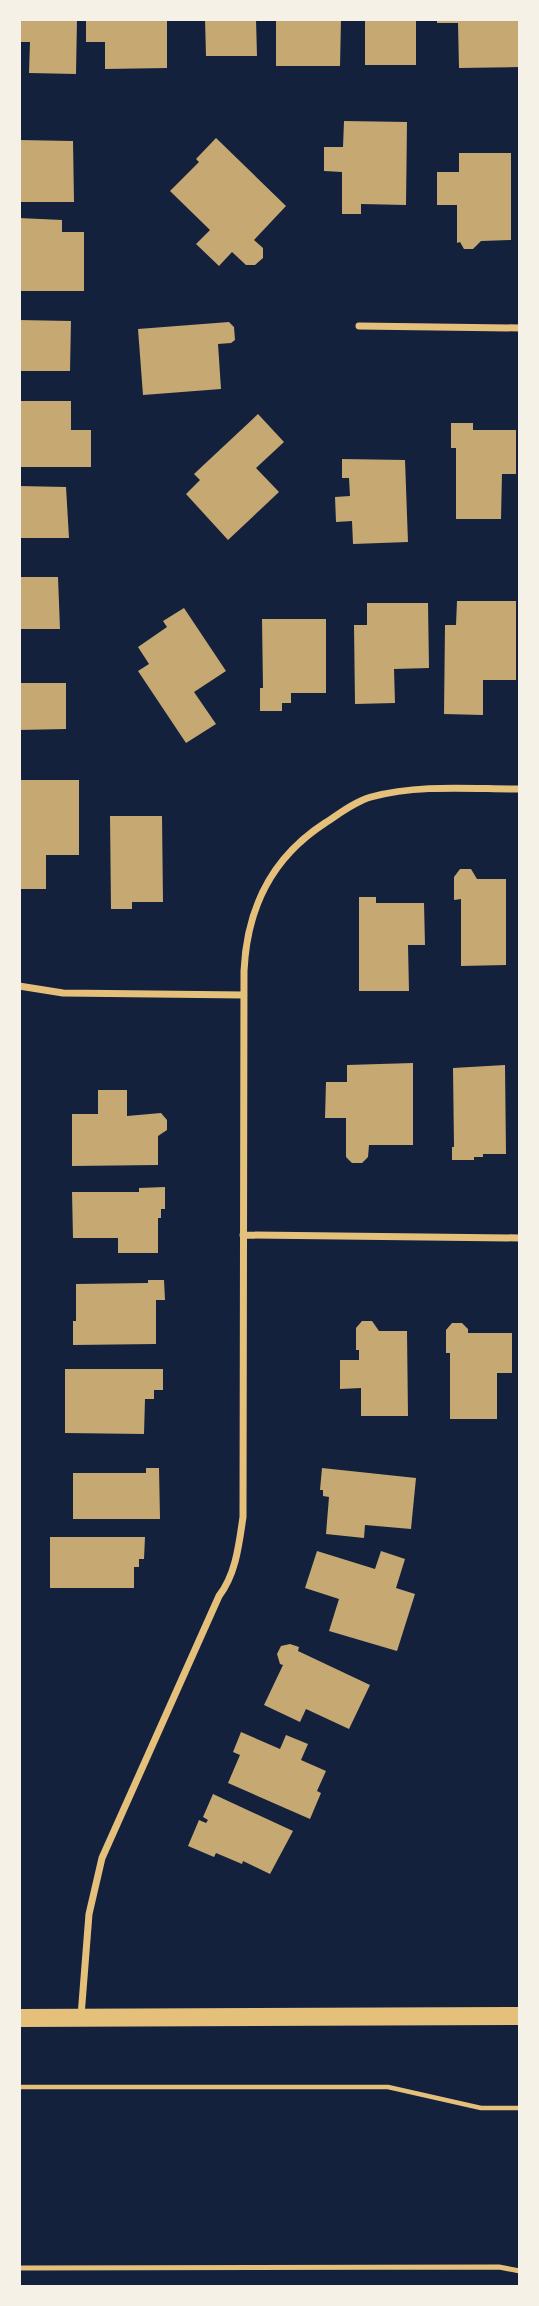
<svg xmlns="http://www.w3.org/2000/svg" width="539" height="2306" font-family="Rubik,sans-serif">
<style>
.building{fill:#c6a872}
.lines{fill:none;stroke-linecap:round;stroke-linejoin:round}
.path{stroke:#e5c07b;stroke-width:4.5}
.service{stroke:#e5c07b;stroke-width:5}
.minor{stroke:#e5c07b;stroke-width:7}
.primary{stroke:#e5c07b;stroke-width:18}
</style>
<rect width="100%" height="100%" fill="#14213d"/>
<path class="building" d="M 19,19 L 77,19 L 76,74 L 29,73 L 30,42 L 19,42 Z
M 86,19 L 167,19 L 167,68 L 105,69 L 105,42 L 86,42 Z
M 205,19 L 256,19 L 257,56 L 206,56 Z
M 276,19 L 341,19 L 340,66 L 276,66 Z
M 365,19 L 416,19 L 416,65 L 365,65 Z
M 437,19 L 520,19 L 520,67 L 459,68 L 458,23 L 437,23 Z
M 344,121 L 407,122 L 406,205 L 361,204 L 361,214 L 342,214 L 342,172 L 324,171 L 324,147 L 343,147 Z
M 216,138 L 286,206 L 254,240 L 263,248 L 263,258 L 255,265 L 246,265 L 232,252 L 219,266 L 196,244 L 210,230 L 170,191 L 199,162 L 196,159 Z
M 19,140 L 73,141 L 74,202 L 19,202 Z
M 459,153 L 511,153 L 511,240 L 481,241 L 473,249 L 464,249 L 460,242 L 457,243 L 457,205 L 437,205 L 437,172 L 459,172 Z
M 19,218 L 62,220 L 62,232 L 84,232 L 84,291 L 19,291 Z
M 19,320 L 71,321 L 70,371 L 19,371 Z
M 229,322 L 234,327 L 235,340 L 231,343 L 218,344 L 221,389 L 143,395 L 138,329 Z
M 19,401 L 71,401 L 71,430 L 91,430 L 91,467 L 19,467 Z
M 258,414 L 284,442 L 256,468 L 279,492 L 228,540 L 186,494 L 200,480 L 194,474 Z
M 451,423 L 473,423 L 473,430 L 516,430 L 516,474 L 502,474 L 501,519 L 456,519 L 456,448 L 451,448 Z
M 342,459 L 405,460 L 408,542 L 353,544 L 352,521 L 336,522 L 335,497 L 350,496 L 349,478 L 342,478 Z
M 19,486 L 66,487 L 69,538 L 19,538 Z
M 19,577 L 58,577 L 60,629 L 19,629 Z
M 457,601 L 516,601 L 516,680 L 483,680 L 483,715 L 444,714 L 445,625 L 456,625 Z
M 367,603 L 428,603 L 429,668 L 394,669 L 395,703 L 355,704 L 354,625 L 367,625 Z
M 184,608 L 226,671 L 194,692 L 216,724 L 186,743 L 138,671 L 149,664 L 138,647 L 167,627 L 163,621 Z
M 262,619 L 326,619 L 326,693 L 291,693 L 291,703 L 282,703 L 282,711 L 260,711 L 260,688 L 263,688 Z
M 19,683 L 66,683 L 66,729 L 19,730 Z
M 19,780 L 79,780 L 79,855 L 46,855 L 46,889 L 19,889 Z
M 110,816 L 162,816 L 163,902 L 132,902 L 132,909 L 111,909 Z
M 460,869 L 471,869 L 477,879 L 506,879 L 506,965 L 461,966 L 461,899 L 454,900 L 454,877 Z
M 359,897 L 376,897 L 376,903 L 424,903 L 425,945 L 408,945 L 409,991 L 359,991 Z
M 413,1063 L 413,1145 L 369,1145 L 368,1157 L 362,1163 L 352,1163 L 346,1157 L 346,1118 L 325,1118 L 326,1082 L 347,1082 L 347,1065 Z
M 505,1065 L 506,1154 L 483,1154 L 483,1157 L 474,1157 L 474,1160 L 452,1160 L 452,1147 L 454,1147 L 453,1068 Z
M 98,1090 L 127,1090 L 127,1116 L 161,1113 L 167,1120 L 167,1130 L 158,1136 L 158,1165 L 72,1166 L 72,1114 L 98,1114 Z
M 165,1187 L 165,1209 L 161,1209 L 161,1218 L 158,1218 L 158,1253 L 118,1253 L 118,1238 L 73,1238 L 72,1192 L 139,1192 L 139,1188 Z
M 148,1280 L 164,1280 L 165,1300 L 156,1300 L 156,1344 L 73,1345 L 73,1321 L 76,1321 L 76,1284 L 148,1283 Z
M 362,1321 L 372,1321 L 379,1331 L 407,1331 L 408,1416 L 361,1416 L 361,1388 L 340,1389 L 340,1360 L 359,1360 L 359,1350 L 356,1350 L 356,1328 Z
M 452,1323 L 462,1323 L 468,1329 L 468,1333 L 512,1333 L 512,1373 L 497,1373 L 497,1419 L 450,1419 L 450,1353 L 446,1353 L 446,1330 Z
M 65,1369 L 163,1369 L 163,1390 L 154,1390 L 154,1399 L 145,1399 L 144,1434 L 65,1433 Z
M 146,1468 L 159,1468 L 160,1519 L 73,1519 L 73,1473 L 146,1473 Z
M 322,1468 L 416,1478 L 411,1529 L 365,1525 L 364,1538 L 326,1534 L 329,1497 L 323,1496 L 323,1490 L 320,1490 Z
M 50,1537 L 145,1537 L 144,1559 L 139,1559 L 139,1567 L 134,1567 L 134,1588 L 50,1588 Z
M 317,1551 L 375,1569 L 381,1551 L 405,1559 L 396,1588 L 415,1594 L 397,1651 L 329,1631 L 339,1599 L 305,1588 Z
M 290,1644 L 299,1647 L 298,1651 L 370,1685 L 349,1729 L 306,1709 L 300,1722 L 264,1705 L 283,1665 L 280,1664 L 277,1654 L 281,1646 Z
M 241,1732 L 280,1749 L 286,1735 L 308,1744 L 301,1760 L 326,1771 L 317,1791 L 321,1793 L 310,1819 L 228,1783 L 240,1755 L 233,1752 Z
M 213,1794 L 293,1831 L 270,1874 L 243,1861 L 242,1864 L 216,1853 L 214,1857 L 188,1846 L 199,1820 L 206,1823 L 208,1820 L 203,1817 Z"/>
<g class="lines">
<path class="path" d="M 19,2087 L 388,2087 L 481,2108 L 520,2108"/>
<path class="service" d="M 19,2268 L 499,2267 L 520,2271"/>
<path class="minor" d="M 359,326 L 520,328
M 19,986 L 63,993 L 244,995
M 243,1235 L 520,1238
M 81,2016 L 89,1914 L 102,1858 L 219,1596 C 236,1574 239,1544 243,1517 L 244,971 C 247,908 271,858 325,823 C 339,814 354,802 371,797 C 419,784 471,789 520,789"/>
<path class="primary" d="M 19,2018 L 520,2016"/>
</g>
<rect width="539" height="2306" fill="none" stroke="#f6f1e7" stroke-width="42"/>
</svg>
